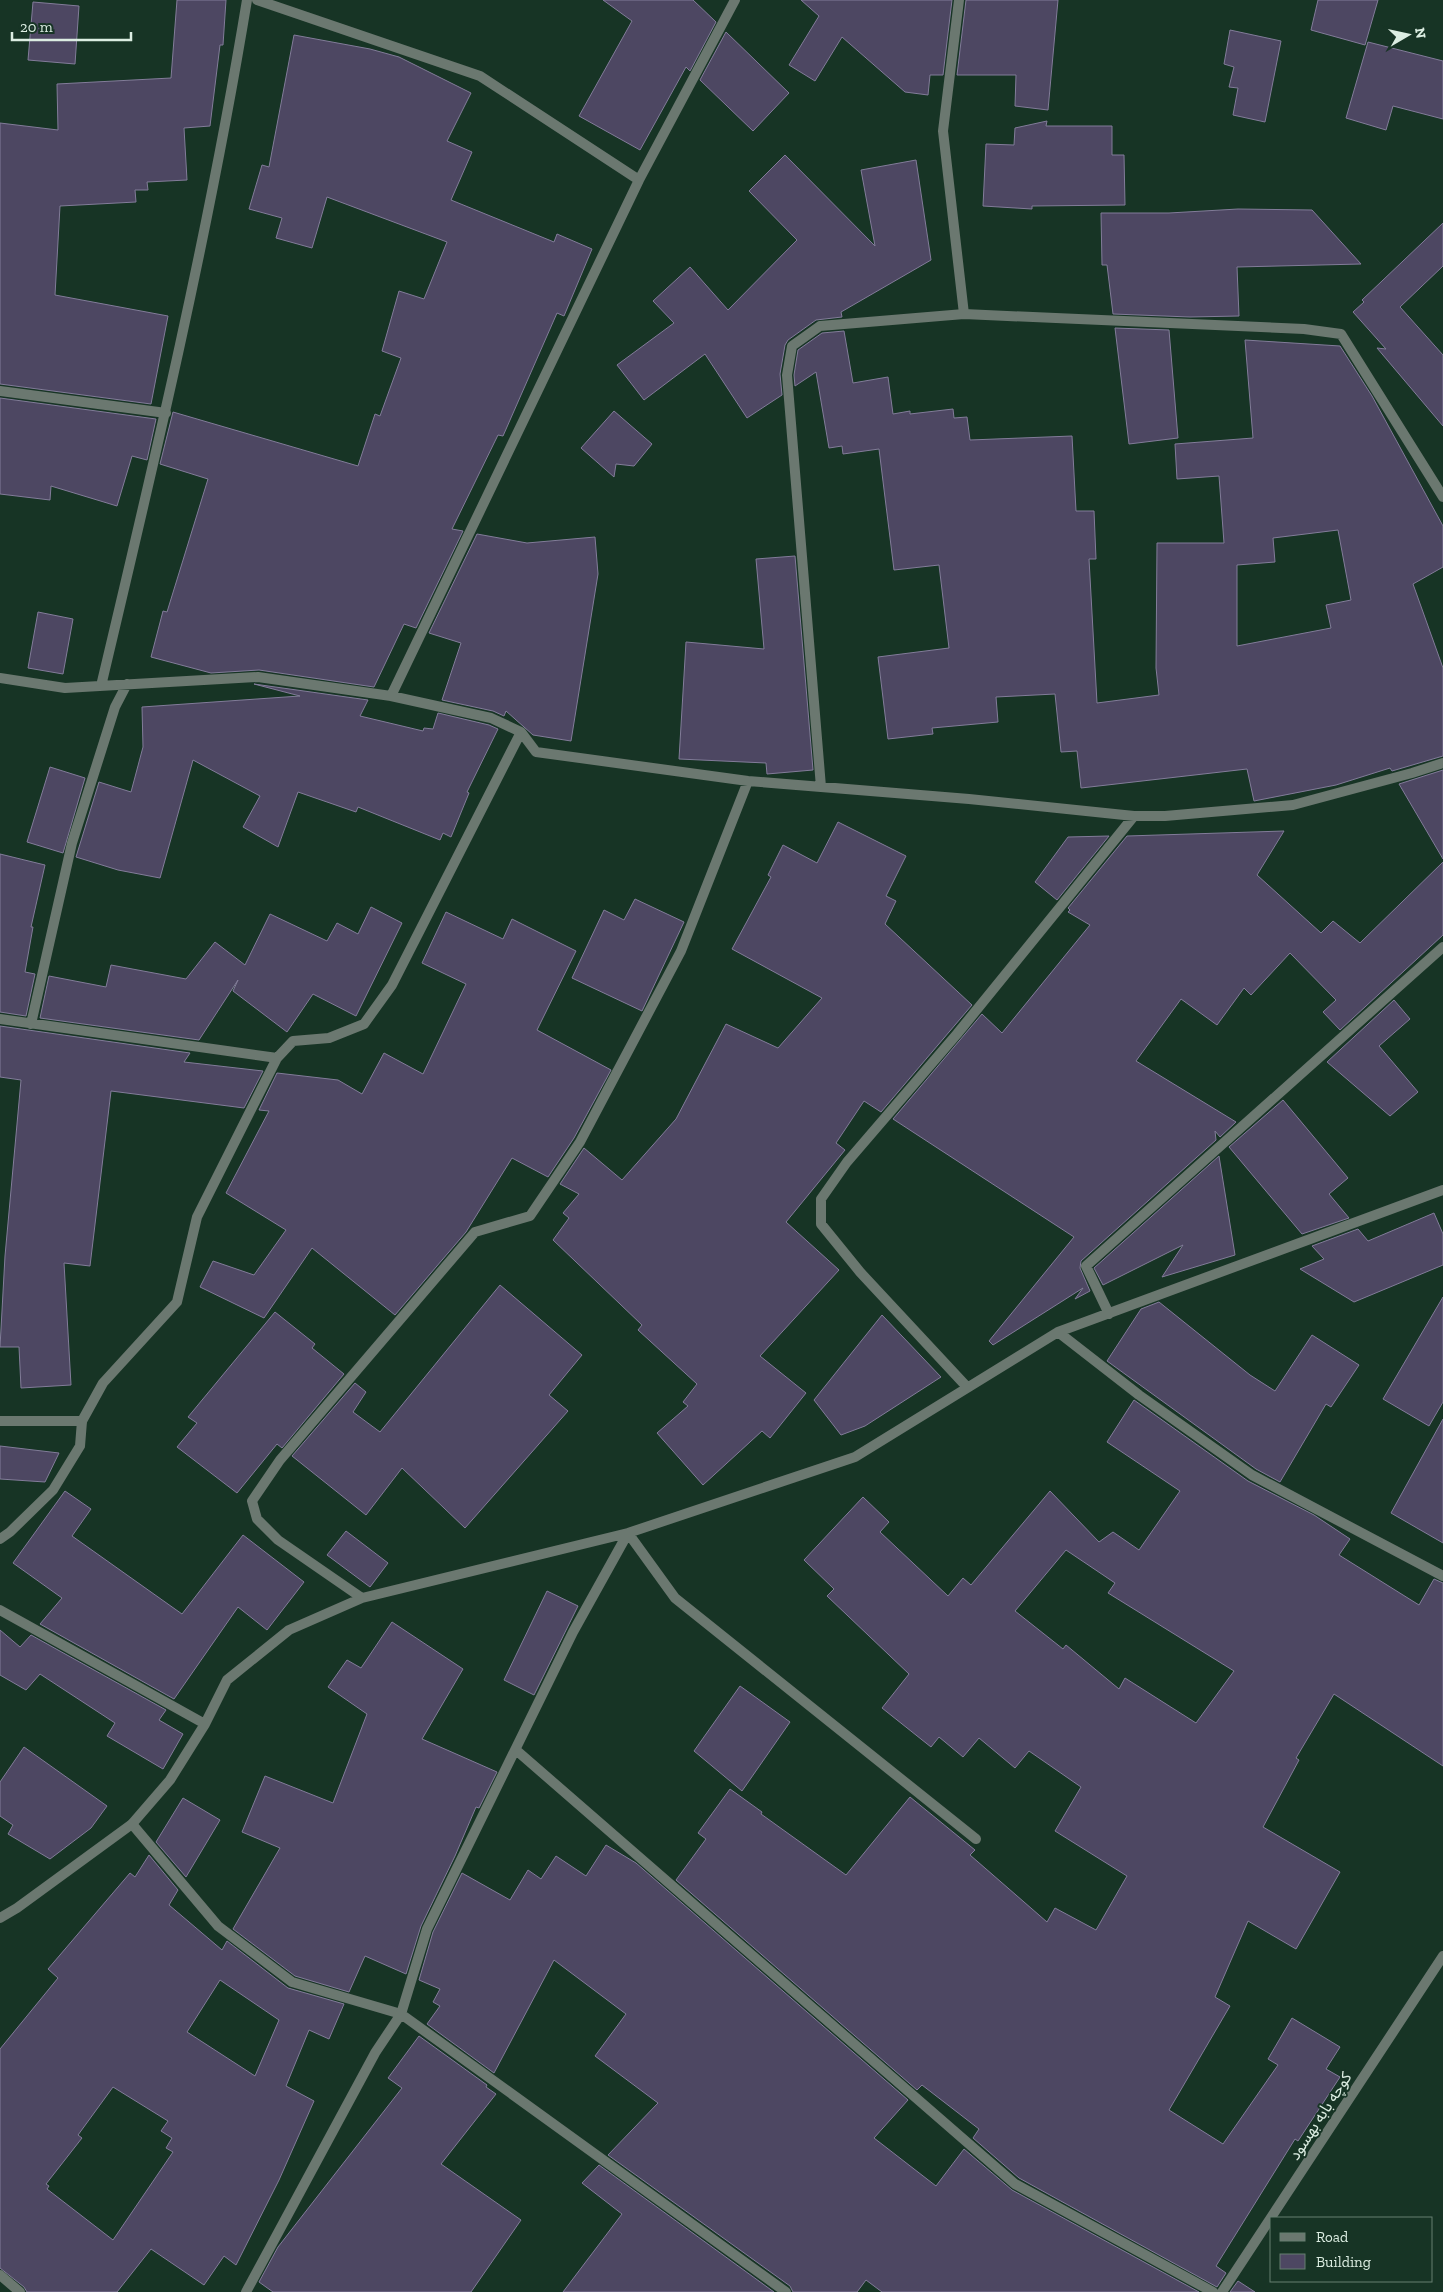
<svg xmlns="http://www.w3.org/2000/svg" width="1443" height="2292" font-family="'Zilla Slab','Noto Sans Arabic',serif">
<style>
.building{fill:#4d4762;stroke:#827c99;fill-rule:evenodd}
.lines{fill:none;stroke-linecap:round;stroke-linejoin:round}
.lane{stroke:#6b7870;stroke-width:10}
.street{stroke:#6b7870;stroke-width:10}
.labels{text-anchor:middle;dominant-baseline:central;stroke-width:4;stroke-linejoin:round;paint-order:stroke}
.street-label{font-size:16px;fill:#dcede2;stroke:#173425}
</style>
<rect width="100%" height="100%" fill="#173425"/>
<path class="building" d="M 177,0 L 226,0 L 223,45 L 220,45 L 210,126 L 184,128 L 187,180 L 147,182 L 148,190 L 135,190 L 136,202 L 60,206 L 55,295 L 168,316 L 151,404 L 0,384 L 0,123 L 58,130 L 57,84 L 171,78 Z
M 603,0 L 693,0 L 716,22 L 690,71 L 686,67 L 640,150 L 579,116 L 632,21 Z
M 801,0 L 952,0 L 943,75 L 930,75 L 928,95 L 905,92 L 842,37 L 815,81 L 789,65 L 819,16 Z
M 966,0 L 1058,0 L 1048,110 L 1015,106 L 1016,75 L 957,75 Z
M 1318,0 L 1378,0 L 1365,45 L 1311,30 Z
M 33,2 L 79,6 L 75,64 L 28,60 Z
M 1230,30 L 1281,41 L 1265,122 L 1233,115 L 1238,88 L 1229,87 L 1234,67 L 1224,64 Z
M 726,32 L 789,93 L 753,131 L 700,80 Z
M 294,35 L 370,49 L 399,57 L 471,93 L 447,141 L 472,152 L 451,200 L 554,242 L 557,234 L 592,249 L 564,316 L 557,313 L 503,436 L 498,435 L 452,529 L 463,531 L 416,628 L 404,624 L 374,687 L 259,670 L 211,673 L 151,657 L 163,611 L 167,612 L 208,479 L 160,464 L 173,412 L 358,466 L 375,414 L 380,416 L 401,358 L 382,351 L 399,291 L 424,299 L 447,242 L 327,197 L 312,248 L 276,238 L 282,218 L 249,209 L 262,165 L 269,167 Z
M 1368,42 L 1443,61 L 1443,119 L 1393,106 L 1386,130 L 1346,118 Z
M 1047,121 L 1046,126 L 1112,126 L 1112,155 L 1124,155 L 1125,205 L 1032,206 L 1032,209 L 983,206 L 986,144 L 1014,145 L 1015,128 Z
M 785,155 L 875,246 L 861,170 L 916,160 L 931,260 L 841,312 L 842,317 L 816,320 L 788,340 L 785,345 L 780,374 L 782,395 L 747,418 L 705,354 L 644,400 L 617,365 L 674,323 L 653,301 L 690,267 L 728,310 L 797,240 L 749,191 Z
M 1238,209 L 1312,210 L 1361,264 L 1237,267 L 1239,316 L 1190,317 L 1113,314 L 1107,265 L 1102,265 L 1101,213 L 1169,213 Z
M 1443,223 L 1443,266 L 1400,307 L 1443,355 L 1443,426 L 1377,348 L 1386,349 L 1353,312 L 1364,302 L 1362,300 Z
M 1115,328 L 1169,330 L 1178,438 L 1129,444 Z
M 844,331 L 853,383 L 888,377 L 893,414 L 910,411 L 910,414 L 953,409 L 954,418 L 967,417 L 970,440 L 1072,436 L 1076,511 L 1094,511 L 1096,559 L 1089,559 L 1097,703 L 1159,695 L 1156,668 L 1157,543 L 1224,543 L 1219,476 L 1177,479 L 1175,444 L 1253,438 L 1245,340 L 1340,346 L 1372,396 L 1443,526 L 1443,567 L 1413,584 L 1443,668 L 1443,756 L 1392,771 L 1390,768 L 1336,785 L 1254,801 L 1247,769 L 1081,788 L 1077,751 L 1061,752 L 1055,694 L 996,697 L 998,722 L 932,728 L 933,734 L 888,739 L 878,657 L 949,648 L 939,565 L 894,570 L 879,449 L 843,454 L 842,446 L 829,448 L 816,372 L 795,386 L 794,375 L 798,350 L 822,333 ZM 1338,530 L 1351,600 L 1326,605 L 1331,628 L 1237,646 L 1237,565 L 1275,562 L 1273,538 Z
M 0,398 L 156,419 L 147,460 L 132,456 L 117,506 L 51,486 L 50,500 L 0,494 Z
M 614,411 L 652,444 L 634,466 L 616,464 L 614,477 L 581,448 Z
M 477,534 L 527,543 L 595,537 L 598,574 L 571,741 L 533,735 L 506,711 L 504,716 L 493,711 L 442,700 L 461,643 L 429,633 Z
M 795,556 L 813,770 L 767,774 L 766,763 L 679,759 L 686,642 L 764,649 L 756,559 Z
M 38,612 L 73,619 L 63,674 L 28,668 Z
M 254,684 L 368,700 L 360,716 L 423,731 L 424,728 L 433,729 L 438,713 L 489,725 L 498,729 L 467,792 L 469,793 L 451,837 L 443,833 L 440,840 L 358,807 L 356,812 L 298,792 L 278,847 L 243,827 L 260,796 L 193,760 L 160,878 L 118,870 L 76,857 L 99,782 L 131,792 L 143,747 L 142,707 L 300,696 Z
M 50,767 L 85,778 L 63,853 L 27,842 Z
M 1443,770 L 1443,859 L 1399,784 Z
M 838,822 L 906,856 L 886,896 L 896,901 L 885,924 L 972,1005 L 881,1112 L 864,1101 L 836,1143 L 845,1150 L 786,1222 L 839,1270 L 760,1356 L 806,1393 L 770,1438 L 762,1431 L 703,1485 L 657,1433 L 688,1406 L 683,1402 L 697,1384 L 638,1330 L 642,1325 L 553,1240 L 569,1218 L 563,1213 L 579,1194 L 560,1184 L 584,1148 L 622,1180 L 676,1119 L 726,1024 L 778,1048 L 822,998 L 732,949 L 771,877 L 768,875 L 783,845 L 817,863 Z
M 1284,831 L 1257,875 L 1321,933 L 1333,921 L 1360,943 L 1443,862 L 1443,935 L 1340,1030 L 1323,1012 L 1336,1000 L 1290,953 L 1251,995 L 1244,988 L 1217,1025 L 1181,999 L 1136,1061 L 1236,1122 L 1220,1137 L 1215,1131 L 1216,1140 L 1081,1261 L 1080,1268 L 1090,1291 L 1075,1299 L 1083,1288 L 993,1345 L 989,1341 L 1074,1237 L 893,1119 L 982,1014 L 1002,1033 L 1090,925 L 1068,912 L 1070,910 L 1068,908 L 1127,836 Z
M 1109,836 L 1057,900 L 1035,882 L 1068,837 Z
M 0,854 L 45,865 L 31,927 L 33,927 L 25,972 L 35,974 L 26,1016 L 0,1012 Z
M 635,899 L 684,922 L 642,1011 L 572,978 L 604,910 L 624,920 Z
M 371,907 L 402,923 L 356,1016 L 313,994 L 287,1032 L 233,991 L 238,980 L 199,1040 L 40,1018 L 49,976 L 106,987 L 111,965 L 186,979 L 215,942 L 245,965 L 270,914 L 327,941 L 337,923 L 358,934 Z
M 446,912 L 503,939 L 512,919 L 576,951 L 537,1030 L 611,1070 L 574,1138 L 548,1177 L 512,1158 L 466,1232 L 395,1315 L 312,1248 L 264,1318 L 200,1287 L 213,1261 L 254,1275 L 286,1230 L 226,1193 L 269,1111 L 259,1110 L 277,1073 L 338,1080 L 362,1094 L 384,1053 L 423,1074 L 466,984 L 422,963 Z
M 1394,1000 L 1410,1019 L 1379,1046 L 1418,1092 L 1390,1116 L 1327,1062 Z
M 0,1026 L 190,1053 L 184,1062 L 263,1071 L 244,1108 L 111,1091 L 90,1266 L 64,1263 L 71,1385 L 21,1388 L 19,1347 L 0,1347 L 5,1256 L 21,1080 L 0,1077 Z
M 1283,1100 L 1348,1178 L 1329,1194 L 1349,1218 L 1302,1234 L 1229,1147 Z
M 1219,1156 L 1235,1255 L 1162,1277 L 1183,1245 L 1103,1285 L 1094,1268 Z
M 1434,1213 L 1443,1234 L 1443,1265 L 1354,1302 L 1300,1269 L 1324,1259 L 1312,1246 L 1358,1229 L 1368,1241 Z
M 500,1285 L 582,1355 L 549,1395 L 568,1411 L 465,1528 L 402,1468 L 366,1515 L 292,1456 L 355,1383 L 366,1392 L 353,1412 L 380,1432 Z
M 1443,1297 L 1443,1402 L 1429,1426 L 1383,1399 Z
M 1159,1302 L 1250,1375 L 1275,1391 L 1312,1335 L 1359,1365 L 1331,1407 L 1326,1404 L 1280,1482 L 1256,1469 L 1107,1361 L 1141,1309 Z
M 275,1312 L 315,1344 L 312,1348 L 344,1374 L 282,1448 L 277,1444 L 237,1493 L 177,1447 L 197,1423 L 188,1417 Z
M 882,1315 L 941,1377 L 865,1426 L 841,1435 L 814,1400 Z
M 1134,1400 L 1248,1481 L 1314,1515 L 1350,1539 L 1339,1555 L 1419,1605 L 1434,1579 L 1443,1583 L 1443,1766 L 1334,1694 L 1296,1758 L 1299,1760 L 1263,1827 L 1340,1872 L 1296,1949 L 1248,1921 L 1215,1997 L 1230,2006 L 1169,2110 L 1223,2144 L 1278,2065 L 1268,2059 L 1292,2018 L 1340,2047 L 1326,2069 L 1340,2077 L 1298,2141 L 1295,2139 L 1216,2266 L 1226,2273 L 1217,2287 L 1019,2178 L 973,2138 L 979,2129 L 922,2085 L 917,2090 L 676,1880 L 706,1839 L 698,1833 L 730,1789 L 762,1812 L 761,1814 L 846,1875 L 910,1797 L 975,1850 L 970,1855 L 1047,1922 L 1055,1908 L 1096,1930 L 1127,1876 L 1055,1831 L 1081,1787 L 1029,1751 L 1015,1768 L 979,1738 L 963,1757 L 939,1737 L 931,1747 L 882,1708 L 909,1674 L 827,1596 L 834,1589 L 804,1560 L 863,1497 L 889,1522 L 880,1532 L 948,1596 L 963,1578 L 971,1585 L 1050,1491 L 1099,1542 L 1113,1532 L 1139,1550 L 1180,1491 L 1107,1442 ZM 1066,1550 L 1115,1583 L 1108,1593 L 1234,1671 L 1196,1723 L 1125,1678 L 1119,1689 L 1066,1645 L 1063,1649 L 1015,1611 Z
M 1443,1419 L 1443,1543 L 1391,1513 Z
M 0,1446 L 59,1453 L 45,1482 L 0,1479 Z
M 65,1491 L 91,1509 L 72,1536 L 182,1614 L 243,1535 L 304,1582 L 267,1630 L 238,1607 L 174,1699 L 40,1624 L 62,1598 L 13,1563 Z
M 346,1531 L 388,1563 L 370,1587 L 327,1555 Z
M 547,1591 L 578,1606 L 534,1695 L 504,1680 Z
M 392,1622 L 463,1669 L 422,1739 L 497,1772 L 479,1808 L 476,1807 L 455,1856 L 421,1926 L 406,1974 L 365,1956 L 349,1992 L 295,1976 L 233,1929 L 280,1848 L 242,1832 L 265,1776 L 333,1803 L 367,1714 L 328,1687 L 347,1660 L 361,1668 Z
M 0,1630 L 20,1647 L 31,1635 L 166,1710 L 159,1720 L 183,1734 L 163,1769 L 107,1736 L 115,1723 L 40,1674 L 26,1690 L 0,1675 Z
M 740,1686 L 790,1722 L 742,1791 L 694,1751 Z
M 24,1747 L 107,1806 L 91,1828 L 50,1859 L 8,1834 L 13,1825 L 0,1816 L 0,1782 Z
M 183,1798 L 220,1820 L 186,1877 L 156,1842 Z
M 606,1845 L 636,1863 L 908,2100 L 874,2138 L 936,2186 L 964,2149 L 1012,2190 L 1199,2292 L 882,2292 L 866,2280 L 857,2292 L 793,2292 L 790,2286 L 608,2155 L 658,2103 L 595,2056 L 626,2014 L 554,1960 L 494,2073 L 427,2024 L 440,2006 L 433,2002 L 440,1989 L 419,1980 L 433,1932 L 462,1873 L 510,1900 L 528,1870 L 541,1879 L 556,1856 L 586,1876 Z
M 149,1855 L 178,1890 L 169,1905 L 222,1950 L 227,1941 L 288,1988 L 344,2004 L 329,2039 L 309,2030 L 286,2086 L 314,2101 L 279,2180 L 236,2265 L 224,2256 L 204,2285 L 151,2249 L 117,2292 L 27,2292 L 24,2287 L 0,2268 L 0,2049 L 58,1978 L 48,1969 L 130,1873 L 135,1877 ZM 220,1980 L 279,2020 L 255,2076 L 187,2032 ZM 113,2087 L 168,2121 L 161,2131 L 172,2138 L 166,2148 L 173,2152 L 113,2240 L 47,2189 L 49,2186 L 46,2184 L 82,2138 L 78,2135 Z
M 419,2036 L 487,2085 L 486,2087 L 496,2094 L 441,2164 L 521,2220 L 471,2292 L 273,2292 L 259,2282 L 278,2247 L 402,2088 L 388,2078 Z
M 599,2165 L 774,2292 L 563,2292 L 622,2214 L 582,2183 Z
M 1238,2281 L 1255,2292 L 1230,2292 Z"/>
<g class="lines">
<path class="lane" d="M 0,391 L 166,413
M 0,1421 L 82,1421
M 132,1824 L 218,1926 L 292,1982 L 401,2014"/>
<path class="street" d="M 257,0 L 480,76 L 639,180
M 959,0 L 943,131 L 964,314
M 0,678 L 65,688 L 258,677 L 391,696 L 491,718 L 521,732 L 536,752 L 748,781 L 969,799 L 1134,816 L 1165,816 L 1293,805 L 1412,773 L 1443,763
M 101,686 C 155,459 209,231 247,0
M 391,696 L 639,180 L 735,0
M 821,787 L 787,375 L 792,346 L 820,326 L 964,314 L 1304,329 L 1341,334 L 1443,497
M 0,1019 L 277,1058
M 31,1024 L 72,843 L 115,707 L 127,684
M 1109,1314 L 1086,1266 L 1443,947
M 1058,1332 L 1139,1395 L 1252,1475 L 1443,1576
M 967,1387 L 860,1272 L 821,1224 L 821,1199 L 847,1162 L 957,1034 L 1134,816
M 0,1539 L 10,1532 L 53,1490 L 80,1446 L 82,1421 L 103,1383 L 177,1302 L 197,1217 L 277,1058 L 293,1041 L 329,1038 L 364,1024 L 392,985 L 521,732
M 362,1598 L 278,1540 L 257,1519 L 252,1501 L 280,1460 L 475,1232 L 530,1216 L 580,1142 L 681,951 L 748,781
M 0,1610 L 205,1724
M 516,1750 L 1015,2184 L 1213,2292
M 0,1918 L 17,1908 L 132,1824 L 170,1780 L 205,1724 L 227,1680 L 289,1630 L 362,1598 L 628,1533 L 855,1457 L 1058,1332 L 1443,1190
M 401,2014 L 786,2292
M 0,2275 L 20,2292
M 246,2292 L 375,2053 L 401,2014 L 427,1929 L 573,1632 L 628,1533 L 675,1598 L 976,1839
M 1222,2292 L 1443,1956"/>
</g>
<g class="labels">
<g class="street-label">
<text transform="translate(1320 2116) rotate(-57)">کوچه بابه بهسود</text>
</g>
</g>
<rect x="1270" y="2217" width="162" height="65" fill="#173425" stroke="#667e71"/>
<rect x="1280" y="2233" width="25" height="8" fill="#6b7870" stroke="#667e71"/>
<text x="1316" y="2242" font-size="15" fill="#dcede2">Road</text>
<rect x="1280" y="2254" width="25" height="15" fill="#4d4762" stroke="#667e71"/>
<text x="1316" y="2267" font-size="15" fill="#dcede2">Building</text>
<g transform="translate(1408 35) rotate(81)" stroke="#173425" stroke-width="4" paint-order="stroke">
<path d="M0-4L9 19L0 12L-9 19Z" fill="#dcede2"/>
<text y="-8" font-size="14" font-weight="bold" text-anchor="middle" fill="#dcede2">N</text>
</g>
<path d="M12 32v8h119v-8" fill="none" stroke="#dcede2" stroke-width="2.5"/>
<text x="20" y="32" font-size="15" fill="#dcede2" stroke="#173425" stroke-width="4" paint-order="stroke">20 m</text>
</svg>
